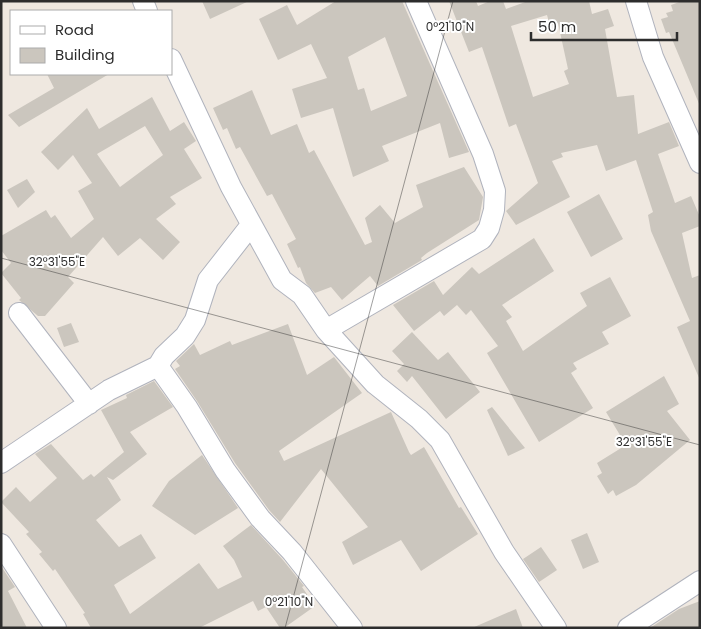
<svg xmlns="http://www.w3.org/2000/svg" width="701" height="629" font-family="Poppins,sans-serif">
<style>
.building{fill:#cbc6be;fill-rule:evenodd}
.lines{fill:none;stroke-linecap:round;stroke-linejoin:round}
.street-casing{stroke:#b0b3bd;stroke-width:22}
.street{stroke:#fff;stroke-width:20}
.ticks{fill:none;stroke:#2d2d2d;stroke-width:1;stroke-opacity:0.45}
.ticks-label{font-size:12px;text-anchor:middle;fill:#2d2d2d;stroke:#fff;stroke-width:4;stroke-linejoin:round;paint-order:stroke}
</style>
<rect width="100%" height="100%" fill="#efe8e0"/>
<path class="building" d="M 202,1 L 249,1 L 210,19 Z
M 336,1 L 402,1 L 469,152 L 449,158 L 440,123 L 382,146 L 389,161 L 353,177 L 333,108 L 301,118 L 292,89 L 327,78 L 311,44 L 278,60 L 259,19 L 287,5 L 297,25 ZM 385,37 L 407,96 L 371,111 L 364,88 L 358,90 L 348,57 Z
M 449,1 L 476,1 L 478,6 L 490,1 L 503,1 L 506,9 L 528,1 L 589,1 L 592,14 L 608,9 L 614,26 L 605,29 L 617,97 L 634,95 L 638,134 L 669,122 L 679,146 L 658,154 L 675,203 L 691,196 L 700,217 L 700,226 L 682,233 L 692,278 L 700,275 L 700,380 L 677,327 L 690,321 L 651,231 L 648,215 L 653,212 L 636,160 L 606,171 L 597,145 L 561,153 L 563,157 L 552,161 L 570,197 L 516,225 L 506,211 L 538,183 L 516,124 L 509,127 L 482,47 L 469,52 ZM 547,15 L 550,26 L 558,23 L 568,69 L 564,71 L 569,84 L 533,97 L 511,26 Z
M 682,1 L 700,1 L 700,106 L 669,32 L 666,33 L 661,19 L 668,17 L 666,13 L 673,11 L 671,5 Z
M 47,74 L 109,74 L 19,127 L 8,115 L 54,88 Z
M 252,90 L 271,135 L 297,124 L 309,153 L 314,150 L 365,245 L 372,242 L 365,218 L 380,205 L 395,223 L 423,207 L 416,185 L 464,167 L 483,197 L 479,220 L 427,253 L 421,258 L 422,260 L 378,286 L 370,276 L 342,300 L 331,287 L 315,293 L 306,283 L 300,267 L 298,268 L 287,244 L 296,239 L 272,194 L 267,196 L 240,147 L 236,149 L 227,128 L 223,130 L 213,108 Z
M 152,97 L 170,131 L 184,122 L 196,141 L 184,149 L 202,178 L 170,197 L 176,204 L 156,219 L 180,242 L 163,260 L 140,238 L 118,256 L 103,237 L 68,277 L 74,283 L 45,316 L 38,316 L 19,300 L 21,298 L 1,273 L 11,263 L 1,250 L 1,236 L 46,210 L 51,218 L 55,215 L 71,238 L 94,219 L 78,191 L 92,183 L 73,155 L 58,170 L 41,152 L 87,108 L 99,129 ZM 145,126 L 163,155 L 120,187 L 97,154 Z
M 27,179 L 35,192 L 18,208 L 7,190 Z
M 599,194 L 623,239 L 591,257 L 567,212 Z
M 534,238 L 554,271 L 502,305 L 512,317 L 506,321 L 523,351 L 587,306 L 580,293 L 610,277 L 631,316 L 602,332 L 609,344 L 573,363 L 577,369 L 571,373 L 593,408 L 539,442 L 487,353 L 498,346 L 471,310 L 466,315 L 457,305 L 444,316 L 440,311 L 414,331 L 393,305 L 434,281 L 443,295 L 472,267 L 479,274 Z
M 71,323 L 79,342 L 64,347 L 57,328 Z
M 288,324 L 307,375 L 334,357 L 362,393 L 279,451 L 284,461 L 391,412 L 409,452 L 411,455 L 424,447 L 459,508 L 461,507 L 478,534 L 421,571 L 401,540 L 353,565 L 342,542 L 368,527 L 321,469 L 280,522 L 269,510 L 235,463 L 197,401 L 175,369 L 180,366 L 176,361 L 194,344 L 200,355 L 230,341 L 232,345 Z
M 412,332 L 438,360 L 448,352 L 480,392 L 446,419 L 412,376 L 407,382 L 397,371 L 404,364 L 392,351 Z
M 664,376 L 679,404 L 667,411 L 690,440 L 636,485 L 616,496 L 613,490 L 608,494 L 597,476 L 602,473 L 597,463 L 626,445 L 606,412 Z
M 154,381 L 173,407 L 130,432 L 147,454 L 113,480 L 107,477 L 121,500 L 96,520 L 119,547 L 141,534 L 156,558 L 114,585 L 130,614 L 199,563 L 218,589 L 242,577 L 234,560 L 223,546 L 251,525 L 283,560 L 304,586 L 302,587 L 315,606 L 284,628 L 280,628 L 266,607 L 258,611 L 253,601 L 199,628 L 91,628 L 83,614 L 85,613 L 55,569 L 53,571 L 39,554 L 42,552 L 26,534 L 29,532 L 1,502 L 16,487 L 30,502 L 57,478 L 35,454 L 51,444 L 83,480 L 91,474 L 94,477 L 124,452 L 101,410 L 127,398 L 126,395 Z
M 492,407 L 525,448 L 508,456 L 487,410 Z
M 202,455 L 238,508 L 195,535 L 152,506 L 169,481 Z
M 587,533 L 599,562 L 583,569 L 571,540 Z
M 541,547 L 557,570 L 539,582 L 523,559 Z
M 1,566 L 15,587 L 8,591 L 27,628 L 1,628 Z
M 700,601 L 700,628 L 650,628 L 679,609 Z
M 516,609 L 523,628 L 472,628 Z"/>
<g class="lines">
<g class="street-casing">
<path id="street" d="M 143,1 L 147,11
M 636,1 L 653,57 L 700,163
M 171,59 L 231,187 L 282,280 L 302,295 L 326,330 L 375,384 L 419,419 L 440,440 L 504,552 L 556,628
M 19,313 L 89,404
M 326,330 L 482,239 L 489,228 L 494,210 L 495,191 L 483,154 L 416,1
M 158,366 L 187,407 L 225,470 L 260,518 L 292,552 L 352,628
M 1,463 L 109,390 L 158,366 L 164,356 L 185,336 L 195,320 L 208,280 L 251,225
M 1,544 L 56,628
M 628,628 L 700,581"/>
</g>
<use href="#street" class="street"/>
</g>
<path class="ticks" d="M 1,258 L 700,445M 285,628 L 453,1"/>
<g class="ticks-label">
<text x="450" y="31">0°21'10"N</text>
<text x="57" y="266">32°31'55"E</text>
<text x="644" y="446">32°31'55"E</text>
<text x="289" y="606">0°21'10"N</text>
</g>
<rect width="701" height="629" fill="none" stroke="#2d2d2d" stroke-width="5"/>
<rect x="10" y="10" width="162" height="65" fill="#ffffff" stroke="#ababab"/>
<rect x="20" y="26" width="25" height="8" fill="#ffffff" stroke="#ababab"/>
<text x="55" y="35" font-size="15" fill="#2d2d2d">Road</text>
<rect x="20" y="48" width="25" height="15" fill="#cbc6be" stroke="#ababab"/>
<text x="55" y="60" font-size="15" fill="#2d2d2d">Building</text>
<path d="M531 32v8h146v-8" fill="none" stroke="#2d2d2d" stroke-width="2.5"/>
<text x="538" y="32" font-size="15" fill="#2d2d2d" stroke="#ffffff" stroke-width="4" paint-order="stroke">50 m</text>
</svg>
